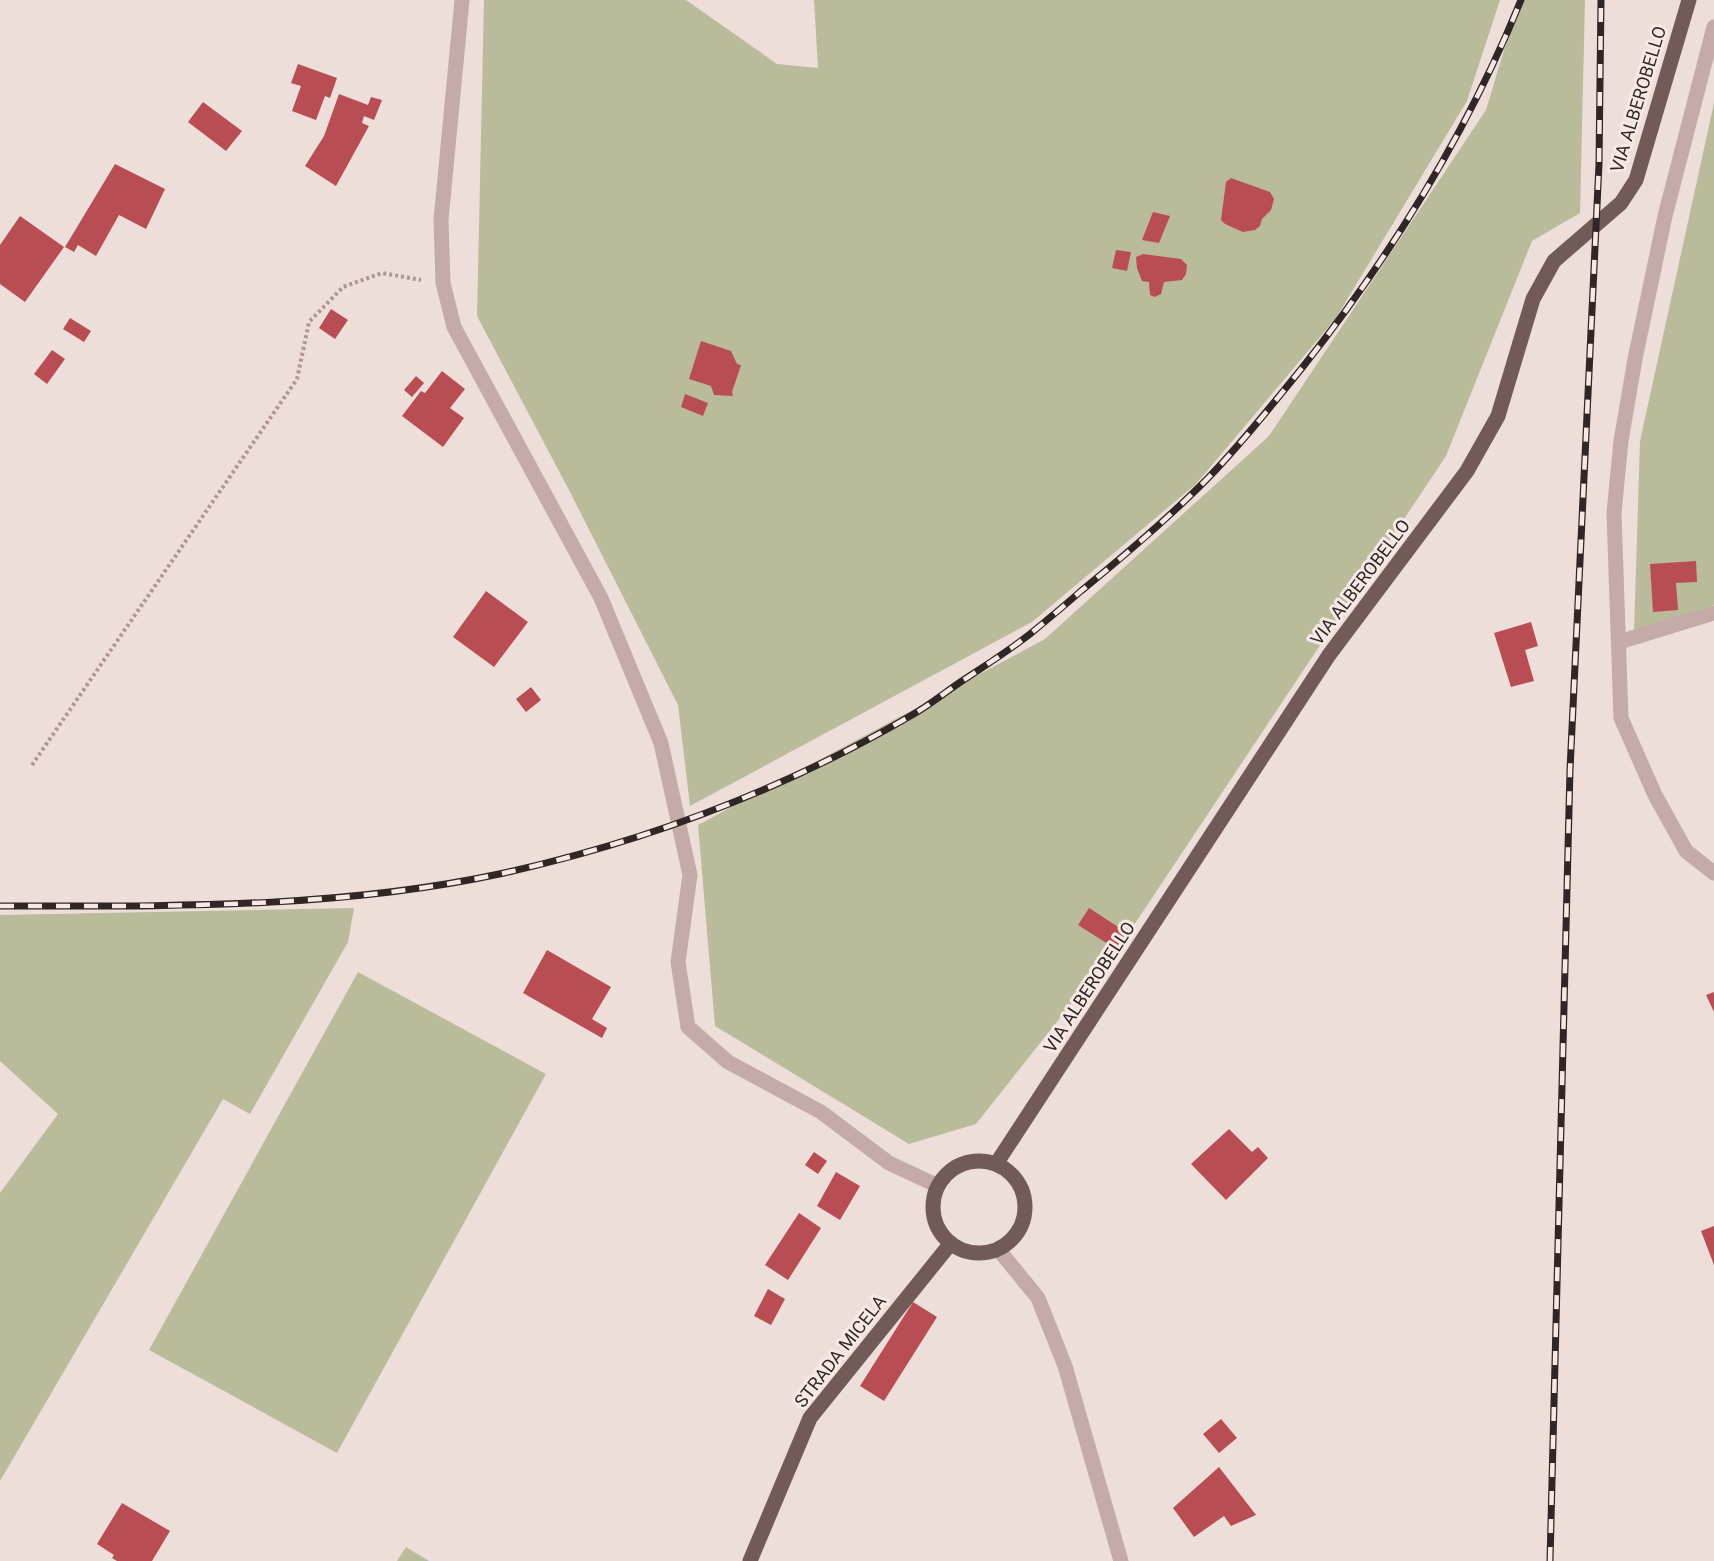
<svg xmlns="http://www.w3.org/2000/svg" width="1714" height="1561" font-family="Roboto,sans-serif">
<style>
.green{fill:#babb9b}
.building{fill:#b84d54}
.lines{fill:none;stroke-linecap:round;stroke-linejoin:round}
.path{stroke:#b09591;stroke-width:4;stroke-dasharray:3 3;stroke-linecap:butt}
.minor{stroke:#c4aba7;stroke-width:15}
.tertiary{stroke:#c4aba7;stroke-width:15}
.primary{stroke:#725a59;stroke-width:15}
.rail-casing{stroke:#312626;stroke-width:7}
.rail{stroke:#f6e9e5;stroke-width:4.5;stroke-dasharray:14;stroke-linecap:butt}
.labels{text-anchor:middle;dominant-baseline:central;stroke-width:6;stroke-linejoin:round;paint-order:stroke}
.street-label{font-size:18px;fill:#312626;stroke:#f6e9e5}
</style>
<rect width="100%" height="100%" fill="#eeded9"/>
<path class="green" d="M 484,0 L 686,0 L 777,64 L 818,68 L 814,0 L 1500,0 L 1467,101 L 1336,318 L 1196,484 L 1032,622 L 690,806 L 678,705 L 569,490 L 477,316 Z
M 1519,0 L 1585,0 L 1580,213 L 1532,241 L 1446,456 L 1136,922 L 976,1124 L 909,1144 L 715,1026 L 698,825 L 1045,639 L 1269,436 L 1486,110 Z
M 1714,103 L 1714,605 L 1634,632 L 1640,441 Z
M 354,908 L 348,942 L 250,1114 L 223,1099 L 0,1481 L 0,1193 L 58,1114 L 0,1061 L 0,915 Z
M 358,972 L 546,1074 L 337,1453 L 149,1350 Z
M 406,1547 L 429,1561 L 397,1561 Z"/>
<path class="building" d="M 298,64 L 337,78 L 330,98 L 325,96 L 316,120 L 292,111 L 301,86 L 291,83 Z
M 339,94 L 368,105 L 371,97 L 382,100 L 374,120 L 364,116 L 362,123 L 369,126 L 336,186 L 305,166 L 324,136 Z
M 203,102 L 242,131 L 226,151 L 188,122 Z
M 115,164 L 165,189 L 146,229 L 119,215 L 96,256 L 78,245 L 74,252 L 65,247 Z
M 1231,178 L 1270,192 L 1274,199 L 1271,210 L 1262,219 L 1260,226 L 1255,230 L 1243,232 L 1225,224 L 1221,220 L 1226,182 Z
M 1153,212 L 1170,216 L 1159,243 L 1142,240 Z
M 20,216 L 64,247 L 25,302 L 0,284 L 0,245 Z
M 1116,250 L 1131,252 L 1127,271 L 1112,268 Z
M 1143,254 L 1181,259 L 1187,265 L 1186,274 L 1182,280 L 1164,282 L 1161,294 L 1155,297 L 1150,295 L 1149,282 L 1142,281 L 1137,268 L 1136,257 Z
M 331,309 L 348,320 L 335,339 L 319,328 Z
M 70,318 L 91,331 L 84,342 L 63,329 Z
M 701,341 L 731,351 L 737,364 L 741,365 L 732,392 L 733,396 L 714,395 L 711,386 L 689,379 Z
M 52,350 L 65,359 L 47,384 L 34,374 Z
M 442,371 L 465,389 L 450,408 L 464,418 L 443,447 L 402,416 L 421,391 L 425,393 Z
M 416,376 L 424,383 L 412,397 L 404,390 Z
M 685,394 L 708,403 L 703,416 L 681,407 Z
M 1696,561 L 1697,582 L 1676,583 L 1678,610 L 1653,612 L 1650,564 Z
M 486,591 L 528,622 L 494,667 L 453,637 Z
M 1531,622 L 1538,646 L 1525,650 L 1534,681 L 1511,687 L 1494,633 Z
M 531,687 L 541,700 L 526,712 L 516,699 Z
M 1089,908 L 1126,932 L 1116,949 L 1078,925 Z
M 547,950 L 611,987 L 592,1019 L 607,1028 L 602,1038 L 523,993 Z
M 1714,992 L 1714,1012 L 1706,995 Z
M 1229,1129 L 1252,1152 L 1258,1147 L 1268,1158 L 1226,1200 L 1191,1164 Z
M 814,1152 L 827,1161 L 818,1174 L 805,1165 Z
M 836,1172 L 860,1186 L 840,1220 L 817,1206 Z
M 799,1213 L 821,1228 L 788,1280 L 765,1265 Z
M 1714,1226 L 1714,1265 L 1701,1231 Z
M 768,1289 L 785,1299 L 771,1325 L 754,1316 Z
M 913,1302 L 937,1317 L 884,1401 L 860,1386 Z
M 1221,1419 L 1237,1438 L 1219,1453 L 1203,1434 Z
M 1219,1467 L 1256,1515 L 1231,1526 L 1224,1516 L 1194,1537 L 1173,1508 Z
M 122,1503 L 170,1531 L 152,1561 L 117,1561 L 112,1558 L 114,1555 L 97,1544 Z"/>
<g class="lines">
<path class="path" d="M 32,765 L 297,379 L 309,322 L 343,287 L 382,273 L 421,280"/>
<path class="minor" d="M 462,0 L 441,220 L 443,283 L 454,327 L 601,598 L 661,743 L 690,875 L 678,962 L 688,1027 L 728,1062 L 821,1112 L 889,1163 L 938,1186
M 1714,27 L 1665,216 L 1635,359 L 1621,441 L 1614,513 L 1621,718 L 1655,795 L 1686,851 L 1714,873
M 1619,642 L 1714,613"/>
<path class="tertiary" d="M 998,1249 L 1038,1298 L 1065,1366 L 1121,1561"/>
<path class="primary" d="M933 1207a46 46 0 1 1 92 0a46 46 0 1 1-92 0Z
M 996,1164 L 1329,655 L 1467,471 L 1498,416 L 1533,299 L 1554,261 L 1621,203 L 1636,180 L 1689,0
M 750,1561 L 810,1418 L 951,1243"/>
<g class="rail-casing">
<path id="rail" d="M 0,906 C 169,906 338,909 504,873 C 647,841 785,789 912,715 C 928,706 943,694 959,683 C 983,667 1007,652 1030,634 C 1047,620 1064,606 1081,591 C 1125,555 1169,518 1209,477 C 1242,443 1272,405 1302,368 C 1391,256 1467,133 1521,0
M 1550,1561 L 1570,770 L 1599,164 L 1601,0"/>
</g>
<use href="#rail" class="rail"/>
</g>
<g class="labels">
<g class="street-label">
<text transform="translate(1638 99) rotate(-73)">VIA ALBEROBELLO</text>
<text transform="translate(1360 582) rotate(-53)">VIA ALBEROBELLO</text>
<text transform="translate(1089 987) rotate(-57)">VIA ALBEROBELLO</text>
<text transform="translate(840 1351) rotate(-52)">STRADA MICELA</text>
</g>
</g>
</svg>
